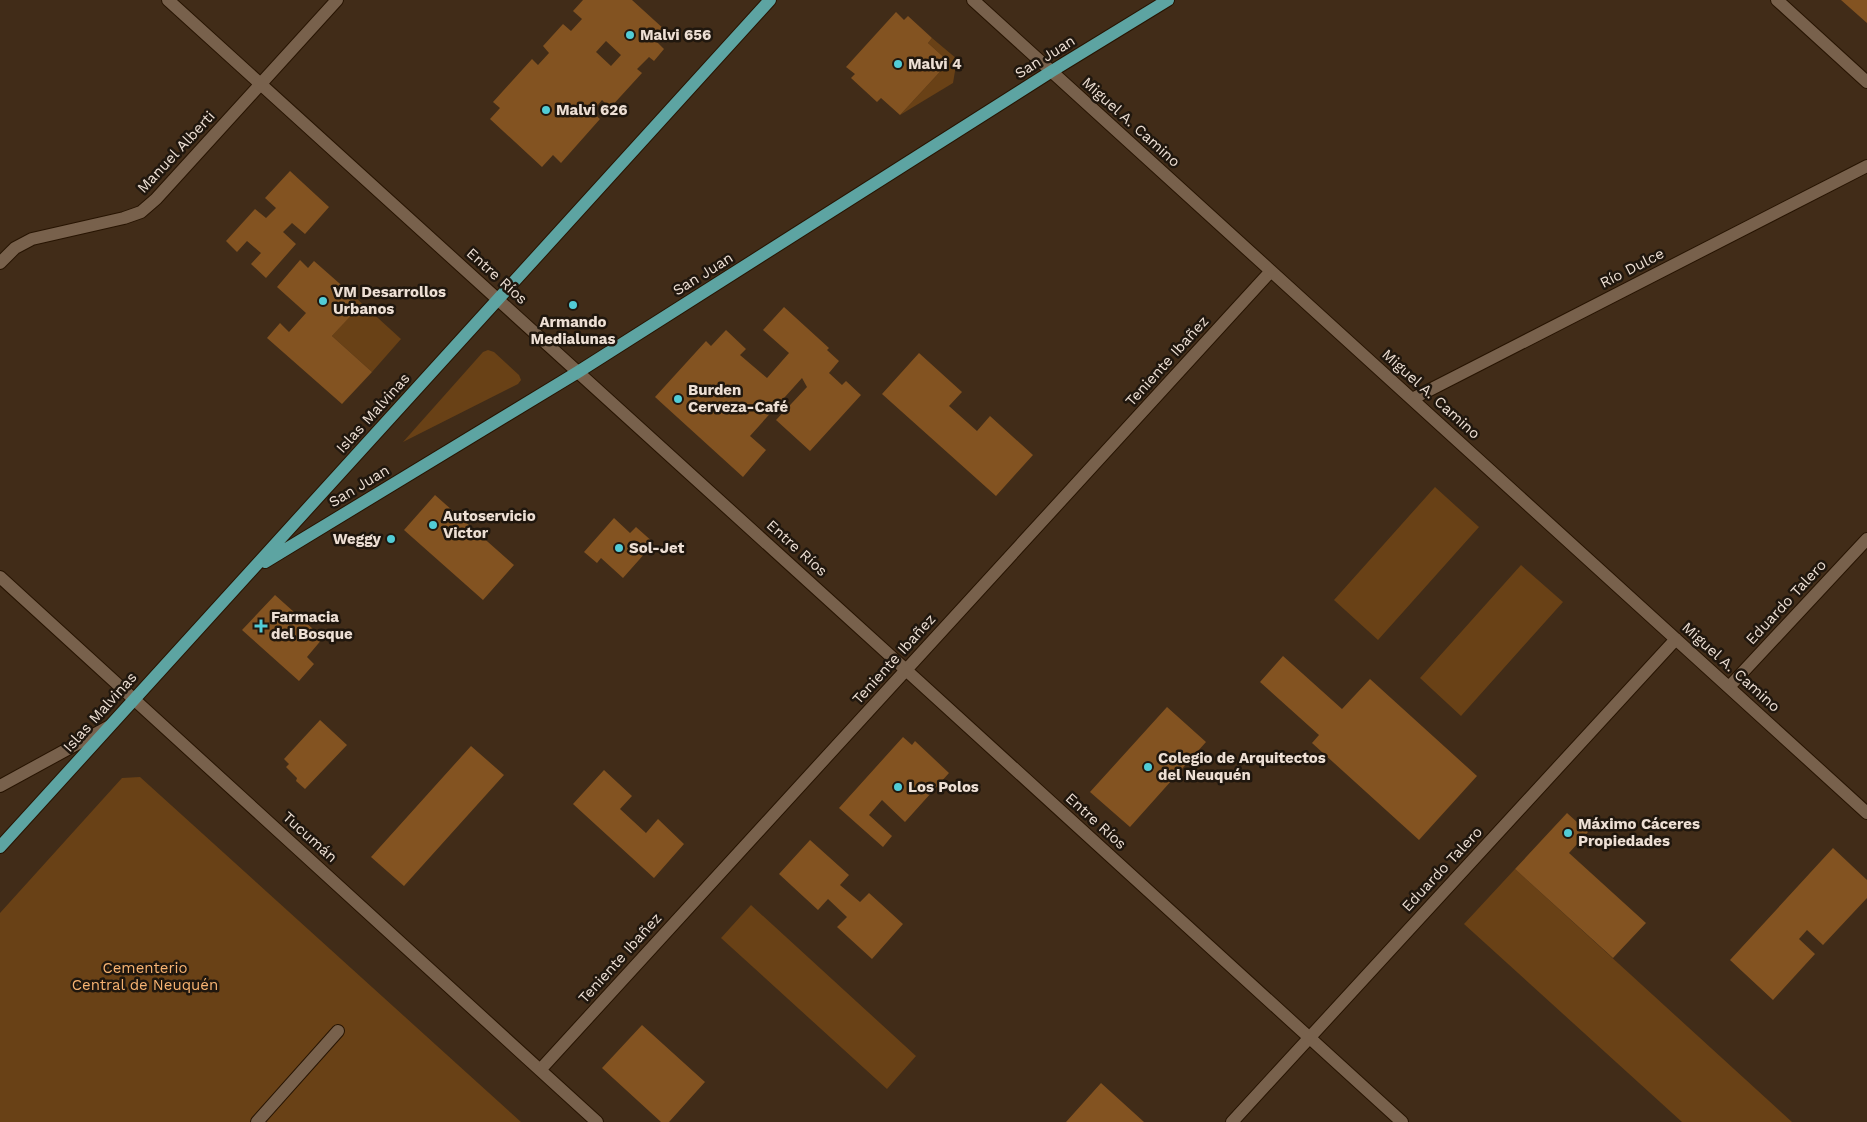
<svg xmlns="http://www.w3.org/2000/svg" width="1867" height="1122" font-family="'Work Sans',sans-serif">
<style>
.green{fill:#694116}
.building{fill:#835321;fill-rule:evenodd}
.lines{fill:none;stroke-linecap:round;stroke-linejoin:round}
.minor-casing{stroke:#271402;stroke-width:14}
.major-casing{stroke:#271402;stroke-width:14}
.minor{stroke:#78614c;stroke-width:12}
.major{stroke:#5da4a2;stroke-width:12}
.poi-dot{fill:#52ccd6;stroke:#20170e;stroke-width:2}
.labels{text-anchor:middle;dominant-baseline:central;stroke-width:5;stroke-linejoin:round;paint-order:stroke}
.poi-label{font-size:15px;font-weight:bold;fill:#eddfd4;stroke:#20170e;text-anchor:start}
.street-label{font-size:15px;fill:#eddfd4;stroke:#20170e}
.park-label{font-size:15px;fill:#f7b372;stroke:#20170e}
</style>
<rect width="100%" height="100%" fill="#412c18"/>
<path class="green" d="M 932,38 L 957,59 L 953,83 L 900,115 L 949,62 L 928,43 Z
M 356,298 L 401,339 L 372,372 L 332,336 L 355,310 L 350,305 Z
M 488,350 L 494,352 L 519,375 L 521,380 L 518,384 L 403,442 L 483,352 Z
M 1435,487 L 1479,527 L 1378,640 L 1334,600 Z
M 1521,565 L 1563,602 L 1461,716 L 1420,678 Z
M 140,777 L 521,1122 L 0,1122 L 0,913 L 122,778 Z
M 1515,869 L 1792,1122 L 1682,1122 L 1464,924 Z
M 751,905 L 916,1056 L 887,1089 L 721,938 Z"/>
<path class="building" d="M 583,0 L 632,0 L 665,30 L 655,40 L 664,49 L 654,61 L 649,57 L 637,69 L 642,73 L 610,108 L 602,100 L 592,112 L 600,119 L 561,163 L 553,155 L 542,167 L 490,119 L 500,108 L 493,102 L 532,59 L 538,65 L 549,53 L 543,46 L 563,24 L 571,31 L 582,19 L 573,11 ZM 606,41 L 621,55 L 611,66 L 596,52 Z
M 1841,0 L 1867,0 L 1867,23 Z
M 896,12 L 904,20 L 908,16 L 932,38 L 928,43 L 949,62 L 900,115 L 881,98 L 877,102 L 851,78 L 855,74 L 846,67 Z
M 290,171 L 329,207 L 305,234 L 292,223 L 283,232 L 296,244 L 266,278 L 251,264 L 261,253 L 247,241 L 237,252 L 226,241 L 255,209 L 266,218 L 276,208 L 265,198 Z
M 300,260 L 308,268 L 314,261 L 356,298 L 350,305 L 356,310 L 332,336 L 372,372 L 342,404 L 267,338 L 280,323 L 289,332 L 306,313 L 277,287 Z
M 784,307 L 829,348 L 827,350 L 839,361 L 829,373 L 842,385 L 846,381 L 861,395 L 810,451 L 776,420 L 807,387 L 802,378 L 750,436 L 766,450 L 743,477 L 655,397 L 706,341 L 711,346 L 726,330 L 746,349 L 740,355 L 767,378 L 789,353 L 763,330 Z
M 919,353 L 962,392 L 949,406 L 977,431 L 990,416 L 1033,455 L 996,496 L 882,394 Z
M 435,495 L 514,565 L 483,600 L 404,530 Z
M 614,518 L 630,533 L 636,527 L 654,543 L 623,578 L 601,558 L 597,563 L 584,552 Z
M 275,595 L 323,638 L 307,657 L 314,664 L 299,681 L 242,630 Z
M 1283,656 L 1342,709 L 1370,679 L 1477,776 L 1419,840 L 1312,743 L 1319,735 L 1260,682 Z
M 1167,707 L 1206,742 L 1130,827 L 1090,792 Z
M 320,720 L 347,745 L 305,789 L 296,781 L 297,778 L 286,767 L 289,764 L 284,759 Z
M 903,737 L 912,745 L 915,741 L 949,773 L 905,822 L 882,800 L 869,815 L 892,836 L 883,847 L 839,808 Z
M 471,746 L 504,775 L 404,886 L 371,857 Z
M 604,770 L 632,796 L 620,809 L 646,833 L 658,819 L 684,844 L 654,878 L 573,804 Z
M 1567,813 L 1588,832 L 1569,853 L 1646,923 L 1613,958 L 1515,869 Z
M 810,840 L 849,875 L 840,885 L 860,902 L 869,893 L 903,924 L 872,959 L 837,927 L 847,917 L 828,899 L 818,910 L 779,874 Z
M 1833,848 L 1867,880 L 1867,898 L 1823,945 L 1807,930 L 1799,939 L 1815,954 L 1773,1000 L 1730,960 Z
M 642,1025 L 705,1082 L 669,1122 L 661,1122 L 602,1068 Z
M 1101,1083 L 1144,1122 L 1066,1122 Z"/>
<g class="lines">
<g class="minor-casing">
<path id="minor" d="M 168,0 L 906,670 L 1402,1122
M 973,0 L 1867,813
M 1777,0 L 1867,82
M 0,263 L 15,248 L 32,239 L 124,218 L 141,212 L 156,199 L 337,0
M 1412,399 L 1867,166
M 0,577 L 597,1122
M 1729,687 L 1867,539
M 0,786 L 108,727
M 540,1070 L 1271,271
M 257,1122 L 338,1031
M 1232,1122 L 1676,639"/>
</g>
<g class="major-casing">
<path id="major" d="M 265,562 L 578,372 L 1052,71 L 1168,0
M 0,847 L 770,0"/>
</g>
<use href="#minor" class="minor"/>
<use href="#major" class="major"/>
</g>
<g class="poi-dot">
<circle cx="630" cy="35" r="5"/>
<circle cx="898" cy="64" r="5"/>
<circle cx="546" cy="110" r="5"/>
<circle cx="323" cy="301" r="5"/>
<circle cx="573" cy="305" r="5"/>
<circle cx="678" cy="399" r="5"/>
<circle cx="433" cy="525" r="5"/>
<circle cx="391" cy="539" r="5"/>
<circle cx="619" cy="548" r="5"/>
<path d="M258.5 618.5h5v5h5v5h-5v5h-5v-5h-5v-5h5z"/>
<circle cx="1148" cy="767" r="5"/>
<circle cx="898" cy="787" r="5"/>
<circle cx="1568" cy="833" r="5"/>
</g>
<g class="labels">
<g class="poi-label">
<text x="640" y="35">Malvi 656</text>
<text x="908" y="64">Malvi 4</text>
<text x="556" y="110">Malvi 626</text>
<text x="333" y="292">VM Desarrollos<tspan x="333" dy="17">Urbanos</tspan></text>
<text x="573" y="322" text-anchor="middle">Armando<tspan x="573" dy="17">Medialunas</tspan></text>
<text x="688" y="390">Burden<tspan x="688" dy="17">Cerveza-Café</tspan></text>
<text x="443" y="516">Autoservicio<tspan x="443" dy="17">Victor</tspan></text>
<text x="381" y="539" text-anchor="end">Weggy</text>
<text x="629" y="548">Sol-Jet</text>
<text x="271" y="617">Farmacia<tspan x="271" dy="17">del Bosque</tspan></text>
<text x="1158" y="758">Colegio de Arquitectos<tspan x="1158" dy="17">del Neuquén</tspan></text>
<text x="908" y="787">Los Polos</text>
<text x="1578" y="824">Máximo Cáceres<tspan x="1578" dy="17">Propiedades</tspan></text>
</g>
<g class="street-label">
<text transform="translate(1045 57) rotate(-32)">San Juan</text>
<text transform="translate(1131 122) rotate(42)">Miguel A. Camino</text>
<text transform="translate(176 152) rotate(-47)">Manuel Alberti</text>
<text transform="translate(1632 268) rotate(-27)">Río Dulce</text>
<text transform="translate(703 274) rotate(-32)">San Juan</text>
<text transform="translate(497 276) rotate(42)">Entre Ríos</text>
<text transform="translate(1167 361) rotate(-48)">Teniente Ibañez</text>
<text transform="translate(1431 394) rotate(42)">Miguel A. Camino</text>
<text transform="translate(373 413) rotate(-48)">Islas Malvinas</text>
<text transform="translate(359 486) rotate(-31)">San Juan</text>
<text transform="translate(797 548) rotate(42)">Entre Ríos</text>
<text transform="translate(1786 602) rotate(-47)">Eduardo Talero</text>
<text transform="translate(894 659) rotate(-48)">Teniente Ibañez</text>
<text transform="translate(1731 667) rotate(42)">Miguel A. Camino</text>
<text transform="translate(100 712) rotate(-48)">Islas Malvinas</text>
<text transform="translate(1096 821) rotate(42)">Entre Ríos</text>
<text transform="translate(310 837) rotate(42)">Tucumán</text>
<text transform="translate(1442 869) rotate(-47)">Eduardo Talero</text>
<text transform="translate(620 958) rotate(-48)">Teniente Ibañez</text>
</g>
<g class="park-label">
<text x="145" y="968">Cementerio<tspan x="145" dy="17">Central de Neuquén</tspan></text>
</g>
</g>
</svg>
